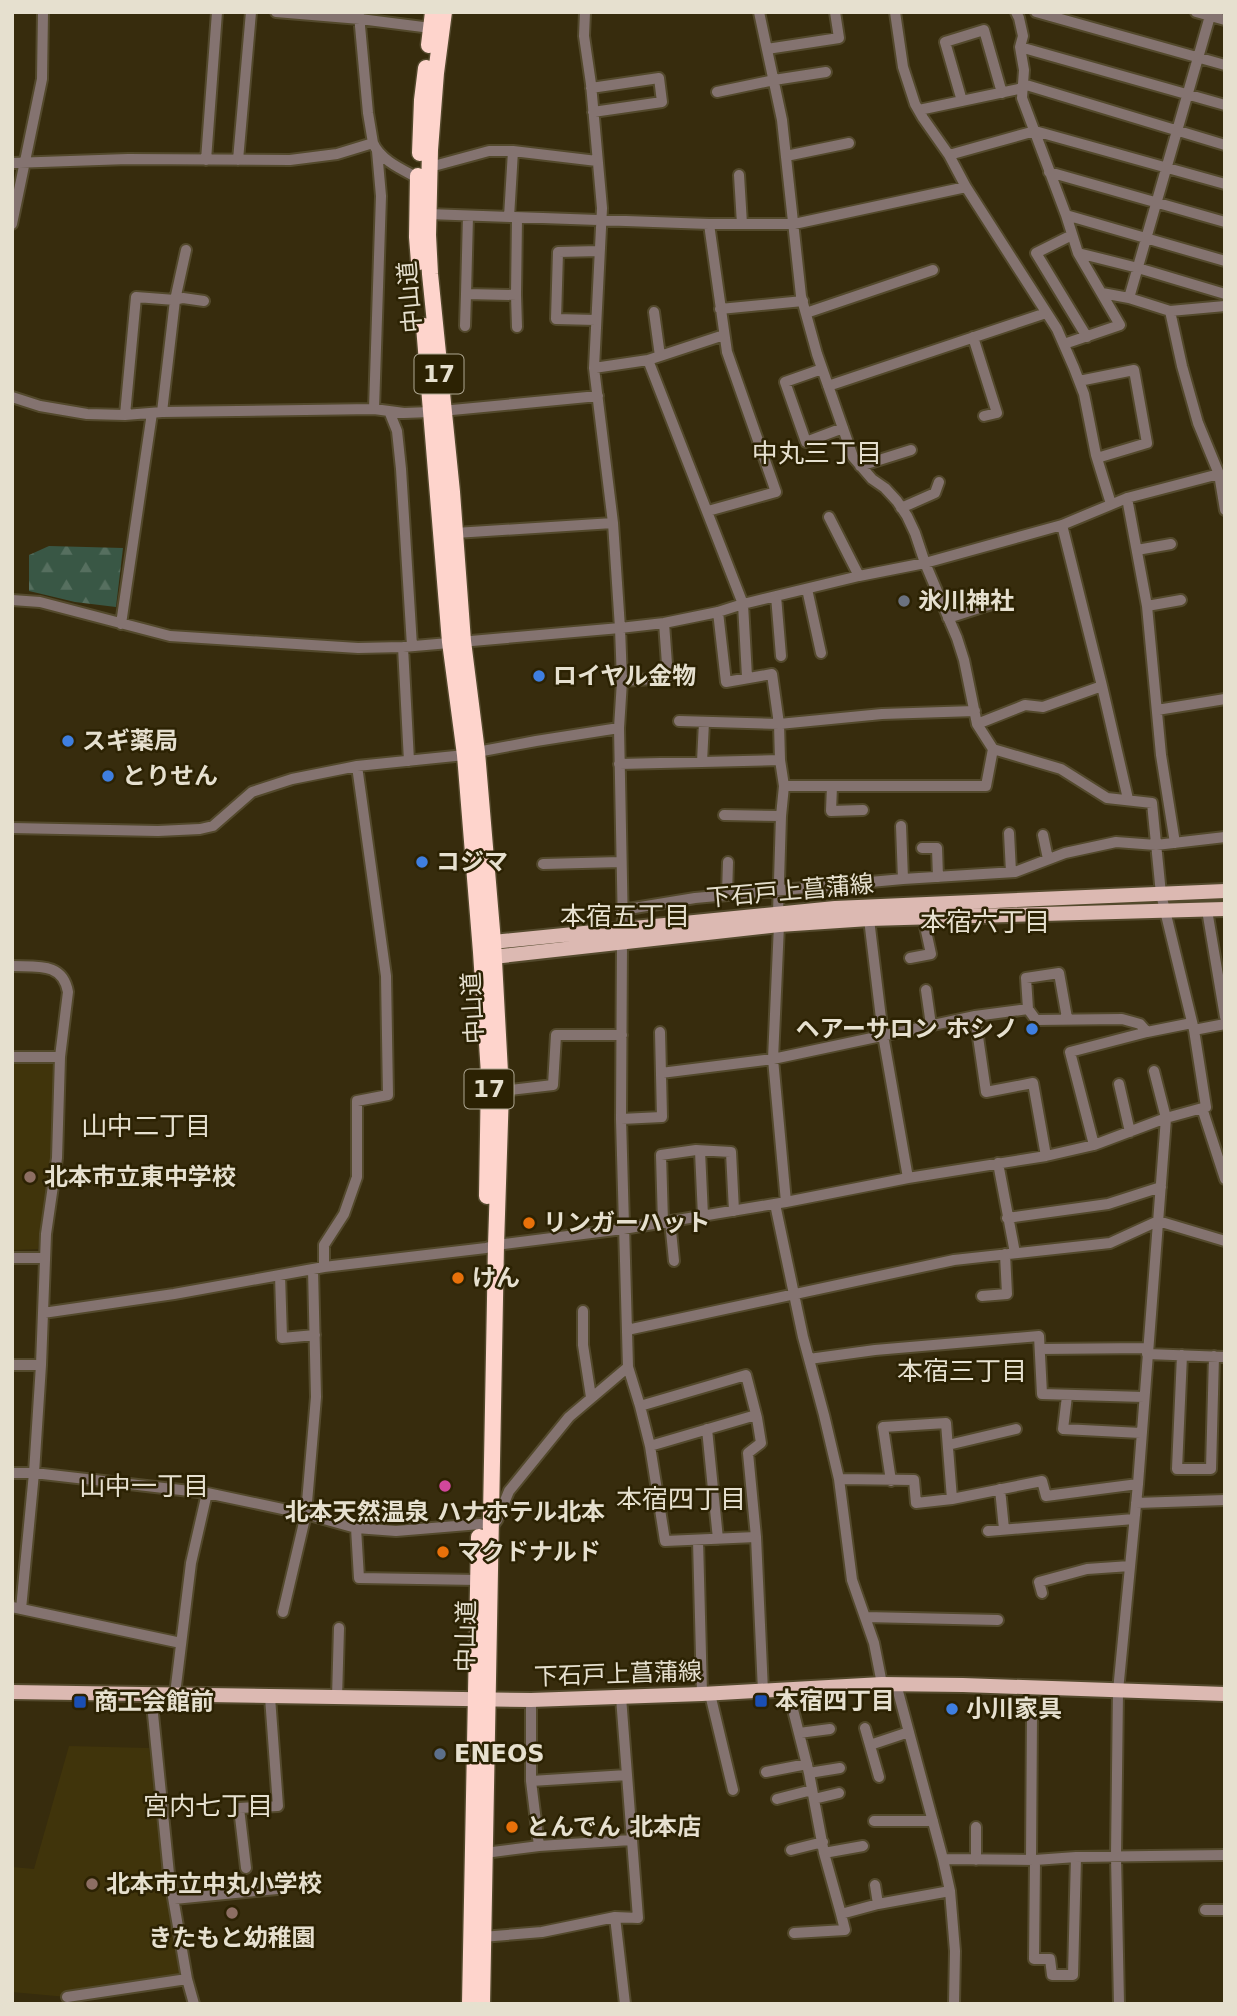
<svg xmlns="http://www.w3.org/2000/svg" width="1237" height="2016" font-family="'DejaVu Sans','Noto Sans JP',sans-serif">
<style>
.built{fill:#40340b}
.forest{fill:url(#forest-firs)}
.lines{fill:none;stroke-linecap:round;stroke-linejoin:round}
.minor-casing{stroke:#53492c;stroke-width:14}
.major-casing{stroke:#53492c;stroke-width:18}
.highway-casing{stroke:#53492c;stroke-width:19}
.minor{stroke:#847370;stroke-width:10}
.major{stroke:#dcb9b2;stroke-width:14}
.highway{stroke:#fed4cc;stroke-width:16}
.worship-dot{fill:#6b7280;stroke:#2c2203;stroke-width:2.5}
.shop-dot{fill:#3f7fe0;stroke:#2c2203;stroke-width:2.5}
.education-dot{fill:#8d6e63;stroke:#2c2203;stroke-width:2.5}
.food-dot{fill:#e8710a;stroke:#2c2203;stroke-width:2.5}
.hotel-dot{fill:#d1479c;stroke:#2c2203;stroke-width:2.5}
.transit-dot{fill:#1a4fb4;stroke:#2c2203;stroke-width:2.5}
.service-dot{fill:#5c6f8a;stroke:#2c2203;stroke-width:2.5}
.labels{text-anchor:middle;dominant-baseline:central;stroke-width:5;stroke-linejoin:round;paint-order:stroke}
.shield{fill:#2c2203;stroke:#aea792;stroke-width:2}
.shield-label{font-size:23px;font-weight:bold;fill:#e6e0cf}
.street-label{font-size:24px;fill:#e6e0cf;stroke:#2c2203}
.poi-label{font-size:24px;font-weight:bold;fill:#e6e0cf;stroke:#2c2203;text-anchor:start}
.neighbourhood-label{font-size:26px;fill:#e6e0cf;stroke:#2c2203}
</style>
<defs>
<pattern id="forest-firs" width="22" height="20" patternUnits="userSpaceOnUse" patternTransform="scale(1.75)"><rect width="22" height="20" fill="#395745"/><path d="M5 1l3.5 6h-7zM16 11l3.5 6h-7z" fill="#566f5f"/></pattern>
</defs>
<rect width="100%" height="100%" fill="#372c0d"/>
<path class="built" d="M 12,1062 L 48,1062 L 55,1065 L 52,1155 L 38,1249 L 12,1250 Z
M 69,1746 L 149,1748 L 187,1979 L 67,1997 L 12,1992 L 12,1867 L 34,1869 Z"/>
<path class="forest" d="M 49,546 L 123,548 L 116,607 L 75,602 L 29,591 L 29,555 Z"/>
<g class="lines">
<g class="minor-casing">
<path id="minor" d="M 276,12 L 360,19 L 431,28
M 585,12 L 584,36 L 591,84 L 602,208 L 594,368 L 613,523 L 620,628 L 622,681 L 619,728 L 623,930
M 759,12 L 782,120 L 801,296 L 817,354 L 853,457 L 872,479 L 885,488 L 897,501 L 907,516 L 915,533 L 925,563 L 957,638 L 964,660 L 977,724 L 993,749 L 986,786 L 784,786
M 895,12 L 903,67 L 915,104 L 923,118 L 949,155 L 966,187 L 1057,329 L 1074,368 L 1084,394 L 1096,455 L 1111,504
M 1016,12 L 1019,18 L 1023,36 L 1020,47 L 1024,70 L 1022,98 L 1066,215 L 1078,253 L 1120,325 L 1064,344
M 1036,12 L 1225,65
M 1196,12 L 1225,20
M 359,15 L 368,113 L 373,143
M 1020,47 L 1225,105
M 767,49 L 839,38 L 835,12
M 1023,84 L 1225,145
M 591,88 L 659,78 L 662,102 L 593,112
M 717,92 L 774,80 L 826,72
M 962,101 L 945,42 L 984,30 L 1002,93
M 919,110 L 1023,88
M 377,151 L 381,196 L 374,409 L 404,413 L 431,412 L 598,396
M 949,155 L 1035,131 L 1225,184
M 786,156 L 849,143
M 206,160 L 217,12
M 238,160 L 251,12
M 12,163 L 128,159 L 290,160 L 337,154 L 373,143 C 380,160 403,170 418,178
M 430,167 L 489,151 L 513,151 L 597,161
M 1049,172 L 1225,222
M 739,175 L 742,224
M 428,214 L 709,224 L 727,352 L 776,492 L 708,511
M 1066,215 L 1225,261
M 468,216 L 466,294 L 516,295 L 517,218
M 509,217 L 513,151
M 12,224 L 42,79 L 43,12
M 709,224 L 794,224 L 966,187
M 1072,235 L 1036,253 L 1087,337
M 1078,253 L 1138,268 L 1225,294
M 1102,293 L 1129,298 L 1170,311 L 1225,306
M 516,295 L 517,327
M 1129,298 L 1210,16
M 720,309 L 803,301
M 1170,311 L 1182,366 L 1198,423 L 1219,474 L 1225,510
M 654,312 L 660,356
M 806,313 L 933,270
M 596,320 L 556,319 L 558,252 L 599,251
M 465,326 L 466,294
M 973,337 L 997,413 L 984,416
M 648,360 L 724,335
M 594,368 L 648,360 L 743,604 L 747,677
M 822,369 L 785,382 L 806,442 L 843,428
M 1079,381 L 1134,370 L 1147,443 L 1097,458
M 828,386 L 1046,313
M 12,397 L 40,406 L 87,414 L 125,415 L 162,412 L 374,409
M 389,411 L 397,431 L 401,469 L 412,646
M 162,412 L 175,300 L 186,250
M 125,415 L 136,297 L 175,300 L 183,298 L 204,301
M 860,466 L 911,450
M 1127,498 L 1147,606 L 1161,755 L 1175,843
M 901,508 L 935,493 L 939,482
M 829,517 L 859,576
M 1062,525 L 1102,686 L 1128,799
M 455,533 L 613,523
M 1137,550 L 1171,544
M 807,589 L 821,653
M 776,596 L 781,656
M 12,600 L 40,602 L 170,636 L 358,648 L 403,647 L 620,628 L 664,623 L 718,612 L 743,604 L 859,576 L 925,563 L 1062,525 L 1127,498 L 1219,474
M 1147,606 L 1181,600
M 718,612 L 726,682 L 772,674 L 779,724 L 780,760 L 784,786 L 781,816 L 778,913
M 948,618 L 998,602
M 121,624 L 152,413
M 403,647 L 409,761
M 622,681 L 668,678 L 664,623
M 1157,710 L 1225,699
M 679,721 L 779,724 L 882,714 L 975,711
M 977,724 L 1025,705 L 1043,707 L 1102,686
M 477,752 L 536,741 L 619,728
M 702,762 L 704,722
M 619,764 L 780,760
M 832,786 L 831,811 L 863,810
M 724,815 L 781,816
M 901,826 L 903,879
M 12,828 L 158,831 L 200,829 L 213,826 L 252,792 L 292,779 L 357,766 L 465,755
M 1009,833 L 1011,872
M 1043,835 L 1048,859
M 922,848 L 937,848 L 938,877
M 543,864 L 621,862
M 727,895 L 728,862
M 622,910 L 695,898 L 903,879 L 1015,872 L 1065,853 L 1116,842 L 1156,845 L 1225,837
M 1207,910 L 1225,1017
M 869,919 L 883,1035 L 908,1178
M 779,925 L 773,1059 L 786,1202
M 910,958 L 931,954 L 923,917
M 12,966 C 37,967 63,962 68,992 L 60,1057 L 57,1158 L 46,1234 L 41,1365 L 34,1473 L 21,1609
M 926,990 L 931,1025
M 975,1016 L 986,1092 L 1033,1083 L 1046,1156
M 1067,1018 L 1059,973 L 1026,978 L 1028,1009 L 1036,1020 L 1122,1019 L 1140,1024 L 1147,1032
M 1194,1030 L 1225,1024
M 12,1057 L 60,1057
M 661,1073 L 773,1059 L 975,1016 L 1028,1009
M 1119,1084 L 1130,1132
M 501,1091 L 553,1085 L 556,1035 L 622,1035
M 1202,1108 L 1225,1179
M 621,1119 L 662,1117 L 660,1032
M 1094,1145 L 1070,1052 L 1147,1032 L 1192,1023
M 700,1151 L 703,1216
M 998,1163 L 1015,1253
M 775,1204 L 803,1337 L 824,1415 L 839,1479 L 852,1580 L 874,1643 L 882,1684
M 1007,1218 L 1108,1204 L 1161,1187
M 670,1221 L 674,1261
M 663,1222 L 661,1155 L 696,1150 L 731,1152 L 734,1211
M 12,1258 L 45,1258
M 324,1267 L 324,1245 L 344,1214 L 357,1177 L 357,1101 L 388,1095 L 386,976 L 357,766
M 280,1275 L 282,1338 L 315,1335
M 982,1296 L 1007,1294 L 1005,1254
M 583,1311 L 583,1345 L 591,1397
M 43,1313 L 174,1294 L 324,1267 L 486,1248 L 496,1245 L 623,1229 L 786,1202 L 908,1178 L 1046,1156 L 1094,1145 L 1166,1118 L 1206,1107 L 1194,1030 L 1161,894 L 1152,803 L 1107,798 L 1061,769 L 993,749
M 627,1330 L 954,1260 L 1110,1243 L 1158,1221 L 1225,1241
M 1040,1349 L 1148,1348
M 1147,1354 L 1225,1357
M 1182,1355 L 1177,1469 L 1211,1469 L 1214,1356
M 809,1359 L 875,1350 L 1039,1336 L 1042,1394 L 1144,1397
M 12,1365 L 41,1365
M 628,1367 L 640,1406
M 1067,1396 L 1063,1429 L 1141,1433
M 707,1429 L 718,1539
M 948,1445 L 1016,1429
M 650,1446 L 756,1415
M 12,1473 L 34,1473 L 207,1493 L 306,1514 L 356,1528 L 396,1531 L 480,1524
M 839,1479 L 914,1480 L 916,1503 L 952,1499 L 1042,1481 L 1046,1496 L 1138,1484
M 891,1481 L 883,1427 L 946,1423 L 952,1499
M 1000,1489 L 1004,1529
M 1136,1503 L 1225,1500
M 492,1527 L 497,1520 L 509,1491 L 569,1417 L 628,1367 L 621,1119 L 622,941
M 356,1528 L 359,1578 L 478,1580
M 988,1531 L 1134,1519
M 756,1537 L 748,1453 L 761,1443 L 757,1418 L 746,1375 L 640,1406 L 650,1446 L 665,1541 L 756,1537 L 763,1691
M 698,1540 L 702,1694
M 1042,1593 L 1039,1582 L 1087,1569 L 1130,1566
M 12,1607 L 181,1643
M 283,1612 L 306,1514 L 316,1397 L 313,1269
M 865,1617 L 998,1620
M 896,1684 L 943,1859 L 950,1891 L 955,1951 L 954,2004
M 788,1690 L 809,1773 L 824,1853 L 841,1914 L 878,1904 L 950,1891
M 151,1694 L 169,1874 L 187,1979 L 194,2004
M 175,1694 L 191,1563 L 207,1493
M 710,1694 L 733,1790
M 337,1698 L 339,1628
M 531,1700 L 531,1781 L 539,1846
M 865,1728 L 879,1777
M 799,1733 L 830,1729
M 870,1745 L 909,1732
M 766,1772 L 807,1764
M 809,1773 L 840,1768
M 531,1781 L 627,1775
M 777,1799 L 812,1790
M 814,1799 L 839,1793
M 874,1821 L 933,1821
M 976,1827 L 976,1860
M 791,1850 L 823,1842
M 485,1853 L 539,1846 L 631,1840
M 824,1853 L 863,1846
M 943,1859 L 1035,1860 L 1076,1857 L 1225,1855
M 1031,1860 L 1032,1713
M 1035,1860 L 1034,1959 L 1050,1959 L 1052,1975 L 1073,1975 L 1076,1857
M 246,1868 L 239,1808 L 278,1806 L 270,1697
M 875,1885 L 878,1904
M 174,1899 L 277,1889
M 1205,1910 L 1225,1910
M 615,1917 L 625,2004
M 794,1933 L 845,1930 L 841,1914
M 482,1937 L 542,1932 L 615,1917 L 638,1918 L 621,1697
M 67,1997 L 187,1979
M 1119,2004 L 1116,1856 L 1118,1691 L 1138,1484 L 1166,1118 L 1154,1071"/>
</g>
<g class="major-casing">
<path id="major" d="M 1225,891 L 835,908 L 493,942 L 481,952 L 493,957 L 779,925 L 869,919 L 1225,909
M 12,1692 L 531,1700 L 702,1694 L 882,1684 L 963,1685 L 1225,1694"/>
</g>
<g class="highway-casing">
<path id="highway" d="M 444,12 L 436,73 L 430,150 L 428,235 L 430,274 L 452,492 L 463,641 L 477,752 L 493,942 L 501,1091 L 496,1245 L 482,2004
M 429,45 L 433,12
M 420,153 L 422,100 L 426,68
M 418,176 L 417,237 L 419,262
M 424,326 L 450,642 L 465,755 L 481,952 L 489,1074 L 487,1196
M 470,2004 L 479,1537"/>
</g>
<use href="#minor" class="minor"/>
<use href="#major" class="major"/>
<use href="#highway" class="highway"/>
</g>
<circle class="worship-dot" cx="904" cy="601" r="7"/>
<g class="shop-dot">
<circle cx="539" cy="676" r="7"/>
<circle cx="68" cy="741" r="7"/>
<circle cx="108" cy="776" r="7"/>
<circle cx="422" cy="862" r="7"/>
<circle cx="1032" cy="1029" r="7"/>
<circle cx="952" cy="1709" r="7"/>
</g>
<g class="education-dot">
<circle cx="30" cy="1177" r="7"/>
<circle cx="92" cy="1884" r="7"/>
<circle cx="232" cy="1913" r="7"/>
</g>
<g class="food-dot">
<circle cx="529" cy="1223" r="7"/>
<circle cx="458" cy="1278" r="7"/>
<circle cx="443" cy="1552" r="7"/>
<circle cx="512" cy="1827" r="7"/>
</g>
<circle class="hotel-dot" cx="445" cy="1486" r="7"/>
<g class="transit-dot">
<rect x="754" y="1694" width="14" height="14" rx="3.5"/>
<rect x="73" y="1695" width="14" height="14" rx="3.5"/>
</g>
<circle class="service-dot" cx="440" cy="1754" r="7"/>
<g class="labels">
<g class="shield">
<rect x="414.5" y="354.5" width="49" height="39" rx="5"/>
<rect x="464.5" y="1069.5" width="49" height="39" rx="5"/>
</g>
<g class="shield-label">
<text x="439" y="374">17</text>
<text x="489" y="1089">17</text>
</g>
<g class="street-label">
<text transform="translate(410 297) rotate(-95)">中山道</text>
<text transform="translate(790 891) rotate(-5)">下石戸上菖蒲線</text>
<text transform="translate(473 1008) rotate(-93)">中山道</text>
<text transform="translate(466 1636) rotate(-89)">中山道</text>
<text transform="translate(618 1674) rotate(-2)">下石戸上菖蒲線</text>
</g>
<g class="poi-label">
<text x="918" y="601">氷川神社</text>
<text x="553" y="676">ロイヤル金物</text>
<text x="82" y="741">スギ薬局</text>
<text x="122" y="776">とりせん</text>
<text x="436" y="862">コジマ</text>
<text x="1018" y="1029" text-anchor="end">ヘアーサロン ホシノ</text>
<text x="44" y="1177">北本市立東中学校</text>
<text x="543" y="1223">リンガーハット</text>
<text x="472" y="1278">けん</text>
<text x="445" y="1512" text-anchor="middle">北本天然温泉 ハナホテル北本</text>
<text x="457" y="1552">マクドナルド</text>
<text x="775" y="1701">本宿四丁目</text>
<text x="94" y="1702">商工会館前</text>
<text x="966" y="1709">小川家具</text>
<text x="454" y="1754">ENEOS</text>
<text x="526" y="1827">とんでん 北本店</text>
<text x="106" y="1884">北本市立中丸小学校</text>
<text x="232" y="1938" text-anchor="middle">きたもと幼稚園</text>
</g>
<g class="neighbourhood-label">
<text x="817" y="453">中丸三丁目</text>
<text x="625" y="916">本宿五丁目</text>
<text x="985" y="922">本宿六丁目</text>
<text x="146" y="1126">山中二丁目</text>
<text x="962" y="1371">本宿三丁目</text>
<text x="144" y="1486">山中一丁目</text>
<text x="681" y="1499">本宿四丁目</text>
<text x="208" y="1806">宮内七丁目</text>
</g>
</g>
<rect width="1237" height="2016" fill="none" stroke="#e6e0cf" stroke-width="28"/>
</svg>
